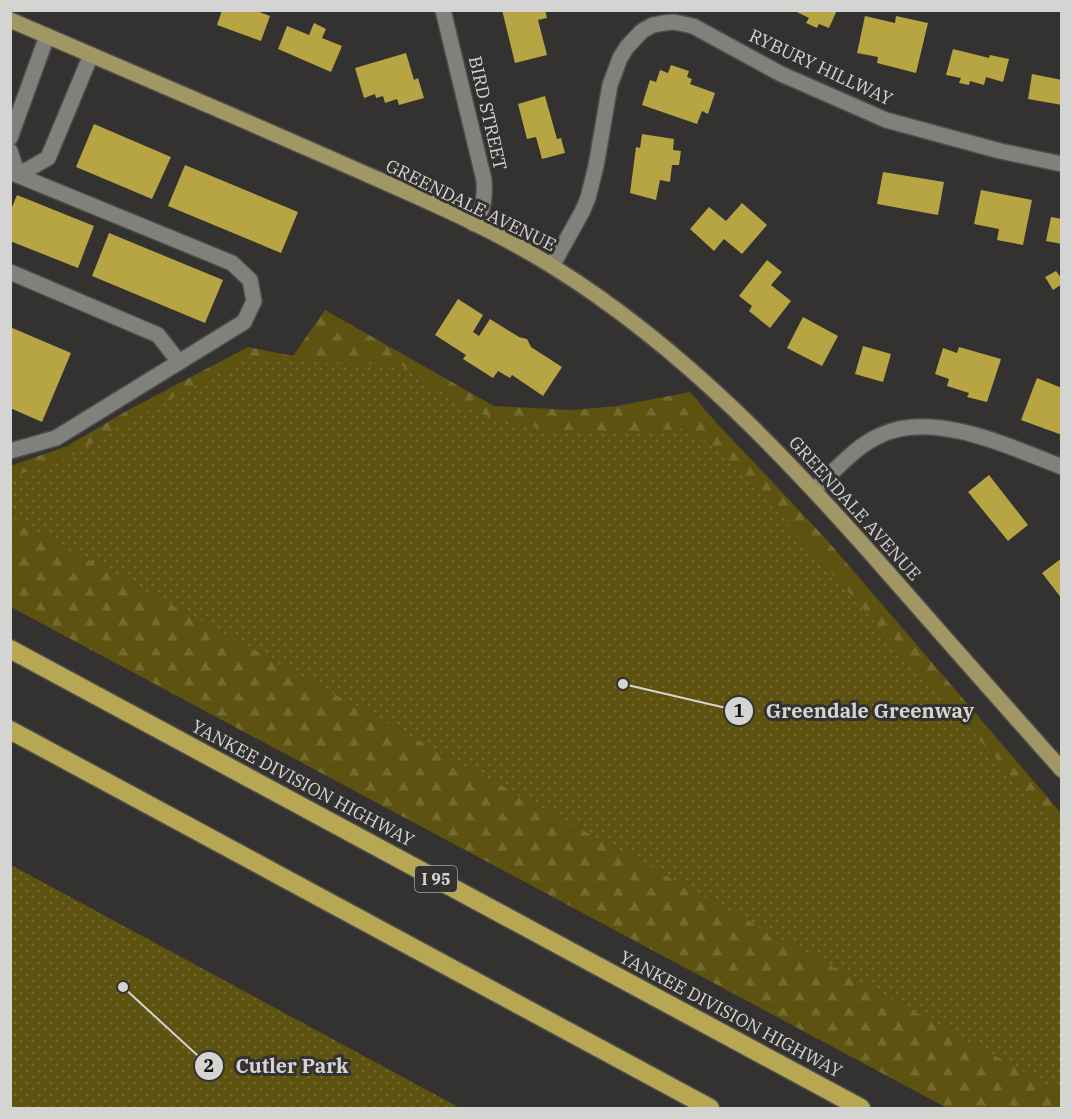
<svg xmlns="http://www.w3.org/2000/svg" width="1072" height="1119" font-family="'IBM Plex Serif',serif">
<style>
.forest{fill:url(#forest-firs)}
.park{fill:url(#park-dots)}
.building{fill:#b7a443}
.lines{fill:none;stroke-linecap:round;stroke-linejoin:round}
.minor-casing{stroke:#4e4e4c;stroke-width:18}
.major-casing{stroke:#4e4e4c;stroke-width:18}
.highway-casing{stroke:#4e4e4c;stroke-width:21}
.minor{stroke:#80807d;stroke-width:15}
.major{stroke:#a19764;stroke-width:15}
.highway{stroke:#b7a753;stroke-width:18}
.labels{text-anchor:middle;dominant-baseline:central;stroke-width:6;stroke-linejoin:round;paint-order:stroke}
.shield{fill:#333230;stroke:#a4a3a2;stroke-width:1.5}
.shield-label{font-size:16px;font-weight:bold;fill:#d4d4d3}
.street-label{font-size:18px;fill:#d4d4d3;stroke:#333230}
.leader{fill:none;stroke:#d4d4d3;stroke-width:2}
.callout-dot{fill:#d4d4d3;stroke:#333230;stroke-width:2}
.mark-label{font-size:18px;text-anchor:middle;font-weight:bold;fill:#111}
.callout-label{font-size:20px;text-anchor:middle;font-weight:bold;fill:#d4d4d3;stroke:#333230;stroke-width:6;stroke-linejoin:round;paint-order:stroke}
</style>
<defs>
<pattern id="forest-firs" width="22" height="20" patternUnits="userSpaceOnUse" patternTransform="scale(1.5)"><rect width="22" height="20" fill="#5d520f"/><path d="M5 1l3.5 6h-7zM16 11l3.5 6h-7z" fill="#736a31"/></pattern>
<pattern id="park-dots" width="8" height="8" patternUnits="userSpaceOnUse" patternTransform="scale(1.5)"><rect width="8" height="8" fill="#5d520f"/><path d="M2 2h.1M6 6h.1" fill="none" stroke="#736a31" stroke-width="1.8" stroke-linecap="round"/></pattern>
</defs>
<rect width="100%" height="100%" fill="#333230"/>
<path class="forest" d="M 325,310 L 494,406 L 572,410 L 617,406 L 690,392 L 713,419 L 826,539 L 1061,813 L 1061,1108 L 947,1108 L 11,607 L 10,466 L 67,446 L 130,409 L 248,347 L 293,356 Z"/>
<path class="park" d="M 249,357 L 303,362 L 401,365 L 456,401 L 487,416 L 546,430 L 593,430 L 624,434 L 689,428 L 723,456 L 785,520 L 1061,832 L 1061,1092 L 11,517 L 11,477 L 69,457 L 132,419 Z
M 11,865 L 460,1108 L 11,1108 Z"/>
<path class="building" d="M 222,10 L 254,10 L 270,16 L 261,41 L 217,25 Z
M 502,10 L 545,10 L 547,18 L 538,20 L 547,55 L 515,63 Z
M 793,10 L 837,10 L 829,28 L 819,24 L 817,28 L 806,23 L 809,18 Z
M 865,16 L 895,23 L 896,16 L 928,23 L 916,73 L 877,63 L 878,57 L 857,53 Z
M 314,23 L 326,29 L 322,38 L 342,46 L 331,72 L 278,49 L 287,26 L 309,35 Z
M 953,49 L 989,58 L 990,55 L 1009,59 L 1003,82 L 986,77 L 984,85 L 970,81 L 969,85 L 959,83 L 961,78 L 946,75 Z
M 406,53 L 414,80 L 418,78 L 424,98 L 399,105 L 397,99 L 385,103 L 383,96 L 376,98 L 375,94 L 364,98 L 355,68 Z
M 671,65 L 689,71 L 687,77 L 692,79 L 690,84 L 715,93 L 708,114 L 702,111 L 697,124 L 642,105 L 650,80 L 656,82 L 660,70 L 668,73 Z
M 1032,74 L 1062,80 L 1062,105 L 1028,99 Z
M 545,96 L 557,139 L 561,138 L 565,153 L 542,159 L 536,137 L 527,139 L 518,104 Z
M 94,124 L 171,157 L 152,199 L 76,167 Z
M 642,134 L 674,139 L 673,150 L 681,151 L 679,165 L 672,165 L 670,182 L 660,180 L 656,200 L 630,193 L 636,147 L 640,148 Z
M 185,165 L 298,212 L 281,253 L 168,206 Z
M 883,172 L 944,182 L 938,215 L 877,204 Z
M 981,190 L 1032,200 L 1023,245 L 997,240 L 999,229 L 974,224 Z
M 17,195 L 94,226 L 78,268 L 10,241 L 10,212 Z
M 742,203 L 767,225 L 742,254 L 724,239 L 714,251 L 690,229 L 709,207 L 726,221 Z
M 1051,217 L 1062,219 L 1062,244 L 1046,241 Z
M 109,233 L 223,280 L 205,323 L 92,276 Z
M 767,260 L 782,272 L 771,285 L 791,301 L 770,328 L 749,311 L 752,306 L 739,296 Z
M 1056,271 L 1062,279 L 1062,284 L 1053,290 L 1045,277 Z
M 458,299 L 483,315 L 473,332 L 479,336 L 490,319 L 519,337 L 527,339 L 531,347 L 562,367 L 543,396 L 512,375 L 510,378 L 498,371 L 493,378 L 463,359 L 466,355 L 435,335 Z
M 803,317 L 838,336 L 822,366 L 787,348 Z
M 10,327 L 71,353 L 42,422 L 10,408 Z
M 863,346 L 891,354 L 883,382 L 855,374 Z
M 959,347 L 1001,359 L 987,402 L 967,397 L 969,393 L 947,386 L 949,379 L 935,374 L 943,348 L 957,353 Z
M 1037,378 L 1062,388 L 1062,435 L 1021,420 Z
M 989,475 L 1028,525 L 1008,541 L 968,492 Z
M 1062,558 L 1062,599 L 1042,573 Z"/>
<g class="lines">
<g class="minor-casing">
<path id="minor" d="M 443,10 L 484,180 C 485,196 484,210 474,224
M 10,138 L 47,36
M 10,151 L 18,175 L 48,158 L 91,55
M 10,172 L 232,263 L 250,280 L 254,301 L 244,322 L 56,438 L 10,451
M 552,266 L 582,212 L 588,198 L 596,166 L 610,85 L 620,58 L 627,47 L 642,31 L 653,25 L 664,23 L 674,22 L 693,26 L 781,74 L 886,120 L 1000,151 L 1062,164
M 10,272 L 158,335 L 179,362
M 814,490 C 835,471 855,446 881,435 C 933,410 1011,447 1062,467"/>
</g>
<g class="major-casing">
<path id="major" d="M 10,20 C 118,66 225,112 332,159 C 406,192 483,223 552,266 C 686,349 793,464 896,582 C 951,645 1006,707 1062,770"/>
</g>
<g class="highway-casing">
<path id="highway" d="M 10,649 L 861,1108
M 10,730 L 710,1108"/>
</g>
<use href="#minor" class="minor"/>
<use href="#major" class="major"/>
<use href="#highway" class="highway"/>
</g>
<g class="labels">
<rect class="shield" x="415" y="866" width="42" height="26" rx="4.5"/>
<g class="shield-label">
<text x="436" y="879">I 95</text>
</g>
<g class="street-label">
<text transform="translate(821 67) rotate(25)">RYBURY HILLWAY</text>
<text transform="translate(488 113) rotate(77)">BIRD STREET</text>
<text transform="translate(471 205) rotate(26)">GREENDALE AVENUE</text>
<text transform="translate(855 508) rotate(48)">GREENDALE AVENUE</text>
<text transform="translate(303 783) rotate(28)">YANKEE DIVISION HIGHWAY</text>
<text transform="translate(731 1014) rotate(28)">YANKEE DIVISION HIGHWAY</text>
</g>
</g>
<path class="leader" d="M623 684L739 711M123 987L209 1066"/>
<g class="callout-dot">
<circle cx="623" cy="684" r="6"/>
<circle cx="123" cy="987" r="6"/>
<circle cx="739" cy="711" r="15"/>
<circle cx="209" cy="1066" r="15"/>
</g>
<g class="mark-label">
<text x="739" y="717">1</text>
<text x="209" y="1072">2</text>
</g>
<g class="callout-label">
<text x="870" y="718">Greendale Greenway</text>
<text x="292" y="1073">Cutler Park</text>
</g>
<rect width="1072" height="1119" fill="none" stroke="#d4d4d3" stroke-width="24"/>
</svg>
